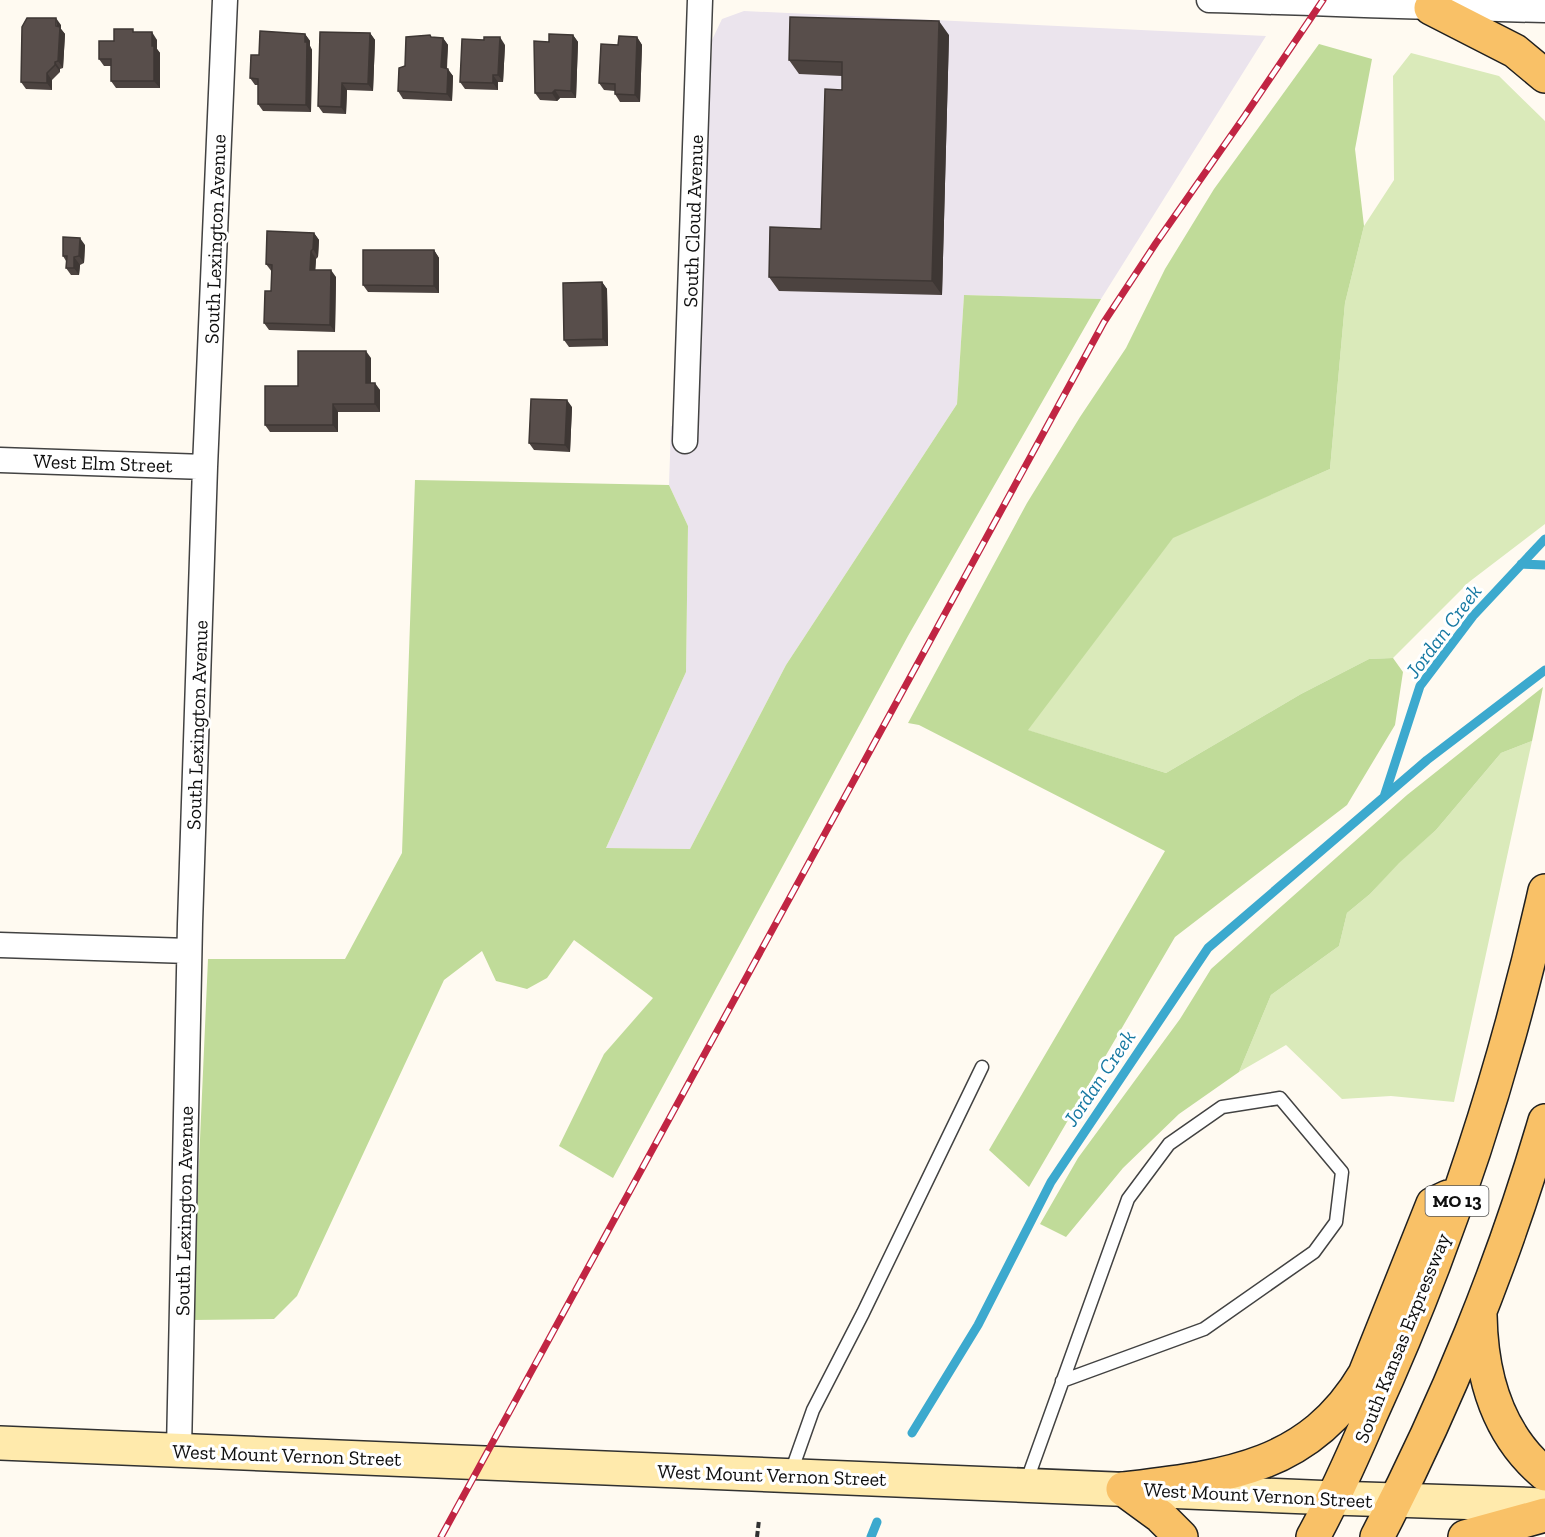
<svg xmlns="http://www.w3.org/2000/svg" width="1545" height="1537" font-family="'Zilla Slab',serif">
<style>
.industrial{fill:#ebe4ed}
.green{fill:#daeaba}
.forest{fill:#c0db99}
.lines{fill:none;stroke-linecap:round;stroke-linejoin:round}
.stream{stroke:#3ca9ce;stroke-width:9}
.lane-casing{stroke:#424242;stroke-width:15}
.street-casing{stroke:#424242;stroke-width:27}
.secondary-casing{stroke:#313131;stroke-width:36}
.primary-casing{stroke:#202020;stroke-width:36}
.path{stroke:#313131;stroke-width:4;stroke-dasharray:6 3;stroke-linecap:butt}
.lane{stroke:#fff;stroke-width:12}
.street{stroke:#fff;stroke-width:24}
.secondary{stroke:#ffeaac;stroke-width:33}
.primary{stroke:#f9c167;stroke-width:33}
.rail-casing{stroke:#c12543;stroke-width:7}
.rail{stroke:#fff;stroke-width:4.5;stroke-dasharray:14;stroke-linecap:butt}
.wall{fill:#4c4340}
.shaded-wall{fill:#3e3734}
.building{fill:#584e4b;stroke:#3e3734;stroke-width:1.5}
.labels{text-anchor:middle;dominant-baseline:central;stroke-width:6;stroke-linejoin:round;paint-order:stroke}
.shield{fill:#fff;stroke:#575757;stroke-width:1.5}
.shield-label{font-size:18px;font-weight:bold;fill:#0f0f0f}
.street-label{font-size:20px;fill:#0f0f0f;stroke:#fff}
.water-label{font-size:21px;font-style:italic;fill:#1779a2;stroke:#fff}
</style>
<rect width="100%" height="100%" fill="#fffaf1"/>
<path class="industrial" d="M 744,11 L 1266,36 L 1101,299 L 964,295 L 957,404 L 786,665 L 690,849 L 606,848 L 686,672 L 688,526 L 669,485 L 671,426 L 698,425 L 712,40 L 722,19 Z"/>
<path class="green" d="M 1411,53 L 1499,76 L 1545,121 L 1545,524 L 1469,582 L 1393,658 L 1369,659 L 1301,694 L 1166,773 L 1027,730 L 1173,537 L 1330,469 L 1345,303 L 1364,226 L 1394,180 L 1393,76 Z
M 1532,741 L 1454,1102 L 1391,1096 L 1342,1099 L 1286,1045 L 1239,1072 L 1271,995 L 1339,946 L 1347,913 L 1370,894 L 1398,863 L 1436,830 L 1501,753 Z"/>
<path class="forest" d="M 1319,44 L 1372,59 L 1355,149 L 1364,226 L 1345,303 L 1330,469 L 1173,538 L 1028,730 L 1166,773 L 1301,694 L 1369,659 L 1393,658 L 1403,672 L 1395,725 L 1347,805 L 1175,937 L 1029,1187 L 989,1150 L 1165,851 L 919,725 L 908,723 L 1027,503 L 1080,417 L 1126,348 L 1165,269 L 1214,189 Z
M 964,295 L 1101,299 L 908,636 L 613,1178 L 559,1146 L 604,1054 L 653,998 L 574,940 L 547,978 L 527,989 L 496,981 L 482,951 L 444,980 L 297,1296 L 274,1319 L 192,1320 L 208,959 L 345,959 L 402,853 L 415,480 L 669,485 L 688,526 L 686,672 L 606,848 L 690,849 L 786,665 L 957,404 Z
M 1543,687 L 1532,741 L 1501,753 L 1436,830 L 1399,863 L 1370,894 L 1347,913 L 1339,946 L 1271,995 L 1239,1072 L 1179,1114 L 1123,1168 L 1066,1237 L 1040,1224 L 1078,1158 L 1180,1019 L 1211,969 L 1407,795 Z"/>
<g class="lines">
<path class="stream" d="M 1521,564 L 1545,565
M 1384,797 L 1420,686 L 1473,616 L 1545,539
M 912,1433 L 978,1325 L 1051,1182 L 1208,948 L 1427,760 L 1545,670
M 871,1537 L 877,1522"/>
<g class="lane-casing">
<path id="lane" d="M 790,1475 L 813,1410 L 863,1313 L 982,1067
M 1026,1483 L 1128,1199 L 1169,1144 L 1222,1107 L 1280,1098 L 1342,1172 L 1336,1222 L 1314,1252 L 1204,1329 L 1062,1381"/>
</g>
<g class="street-casing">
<path id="street" d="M 1209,0 C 1321,3 1433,8 1545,10
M 685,441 L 700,0
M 0,460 L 205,467
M 0,945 L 189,951
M 179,1450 L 190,924 L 205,467 L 225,0"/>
</g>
<g class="secondary-casing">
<path id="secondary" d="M 0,1443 L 1334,1498 L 1545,1505"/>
</g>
<g class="primary-casing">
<path id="primary" d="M 1431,8 L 1515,51 L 1545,76
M 1480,1315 C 1481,1375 1497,1434 1545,1474
M 1123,1489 C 1223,1477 1309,1469 1365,1374 L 1433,1204 L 1448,1197
M 1123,1489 L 1160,1516 L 1181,1537
M 1313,1537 C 1335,1497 1353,1456 1371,1414 C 1448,1246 1505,1071 1545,891
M 1377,1537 C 1445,1407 1504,1262 1545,1121
M 1465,1537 L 1545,1515"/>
</g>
<path class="path" d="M 757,1537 L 759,1520"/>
<use href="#lane" class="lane"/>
<use href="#street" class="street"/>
<use href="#secondary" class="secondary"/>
<use href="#primary" class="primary"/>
<g class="rail-casing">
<path id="rail" d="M 441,1537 L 1104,322 L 1156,243 L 1244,117 L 1323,0"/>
</g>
<use href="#rail" class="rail"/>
</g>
<path class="wall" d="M 61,25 L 61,29 L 65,34 L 63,68 L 60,69 L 60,72 L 52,80 L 52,90 L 26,89 L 21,82 Z
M 136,32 L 157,40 L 157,49 L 160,53 L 160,88 L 116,88 L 111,81 L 111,66 L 104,66 L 99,59 L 114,41 Z
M 370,33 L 375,40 L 373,91 L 347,90 L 346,114 L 323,113 L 318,106 Z
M 305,34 L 310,41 L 310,46 L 312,50 L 311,112 L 263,111 L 258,104 L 258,85 L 255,85 L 250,78 Z
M 573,35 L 578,42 L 576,98 L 560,98 L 557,101 L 540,100 L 535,93 L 549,42 Z
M 949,35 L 942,295 L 779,291 L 769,277 L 821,229 L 842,90 L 842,76 L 799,74 L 789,60 Z
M 432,37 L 443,38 L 448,45 L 447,69 L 453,76 L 452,101 L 403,99 L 398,91 L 405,66 Z
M 637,37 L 642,45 L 640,102 L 620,102 L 615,94 L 615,91 L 604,90 L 599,83 L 618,45 Z
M 505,45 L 503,82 L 498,82 L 498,90 L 465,89 L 460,82 Z
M 314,233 L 319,240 L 318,257 L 316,259 L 315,270 L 336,277 L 335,332 L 269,330 L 264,323 L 271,291 L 272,272 L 266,264 Z
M 85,245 L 84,263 L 80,265 L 79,275 L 71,275 L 66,268 L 66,261 L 63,256 Z
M 434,250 L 439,258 L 439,293 L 368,292 L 363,285 Z
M 602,282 L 607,289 L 608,346 L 569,347 L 564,340 Z
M 371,358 L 371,383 L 380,390 L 380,412 L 338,412 L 338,432 L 270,432 L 265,425 L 298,386 Z
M 572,407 L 570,452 L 534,450 L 529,443 Z"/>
<path class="shaded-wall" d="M 56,18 L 61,25 L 61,29 L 65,34 L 63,68 L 58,61 Z
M 939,21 L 949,35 L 942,295 L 932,281 Z
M 152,32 L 157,40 L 157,49 L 160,53 L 160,88 L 154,81 L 152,46 Z
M 370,33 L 375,40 L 373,91 L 368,84 Z
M 305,34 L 310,41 L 310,46 L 312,50 L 311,112 L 306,105 Z
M 573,35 L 578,42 L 576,98 L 571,91 Z
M 500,37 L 505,45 L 503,82 L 498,75 Z
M 637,37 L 642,45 L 640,102 L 635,95 Z
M 443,38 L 448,45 L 446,74 L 441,67 Z
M 55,62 L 60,69 L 60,72 L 55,65 Z
M 448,69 L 453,76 L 452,101 L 447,94 Z
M 47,73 L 52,80 L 52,90 L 47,83 Z
M 493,75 L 498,82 L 498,90 L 493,83 Z
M 342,83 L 347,90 L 346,114 L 341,107 Z
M 555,90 L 560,98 L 557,101 L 552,93 Z
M 314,233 L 319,240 L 318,257 L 313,249 Z
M 80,238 L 85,245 L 84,263 L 79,256 Z
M 434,250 L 439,258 L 439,293 L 434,286 Z
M 311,251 L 316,259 L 315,277 L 310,270 Z
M 74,257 L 80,265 L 79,275 L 74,268 Z
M 331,270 L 336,277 L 335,332 L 330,325 Z
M 602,282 L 607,289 L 608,346 L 603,339 Z
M 366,351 L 371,358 L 371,390 L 366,383 Z
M 375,383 L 380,390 L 380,412 L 375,404 Z
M 567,400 L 572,407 L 570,452 L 565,445 Z
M 333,404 L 338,412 L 338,432 L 333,425 Z"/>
<path class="building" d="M 790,17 L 939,21 L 932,281 L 769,277 L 770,227 L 821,229 L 825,89 L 842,90 L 842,62 L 789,60 Z
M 27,18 L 56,18 L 56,26 L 60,27 L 58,61 L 55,62 L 55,65 L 47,73 L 47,83 L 21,82 L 22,27 Z
M 114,29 L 133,29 L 133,32 L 152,32 L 152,46 L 154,46 L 154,81 L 111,81 L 111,59 L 99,59 L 99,41 L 114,41 Z
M 260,31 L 305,34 L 305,42 L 307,42 L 306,105 L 258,104 L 258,79 L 250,78 L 251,55 L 259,55 Z
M 320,32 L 370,33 L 368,84 L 342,83 L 341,107 L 318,106 Z
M 549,34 L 573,35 L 571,91 L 555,90 L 552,93 L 535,93 L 534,41 L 549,42 Z
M 430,35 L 431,37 L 443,38 L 441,67 L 448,69 L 447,94 L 398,91 L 399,68 L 405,66 L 406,37 Z
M 619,36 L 637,37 L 635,95 L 615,94 L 615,84 L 599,83 L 601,44 L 618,45 Z
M 484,37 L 500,37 L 498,75 L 493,75 L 493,83 L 460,82 L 462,39 L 484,40 Z
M 267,231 L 314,233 L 313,249 L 311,251 L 310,270 L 331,270 L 330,325 L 264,323 L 265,291 L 271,291 L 272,265 L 266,264 Z
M 63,237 L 80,238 L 79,256 L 74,257 L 74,268 L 66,268 L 67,256 L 63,256 Z
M 363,250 L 434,250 L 434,286 L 363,285 Z
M 602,282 L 603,339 L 564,340 L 563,283 Z
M 298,351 L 366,351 L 366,383 L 375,383 L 375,404 L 333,404 L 333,425 L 265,425 L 265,386 L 298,386 Z
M 531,399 L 567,400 L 565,445 L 529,443 Z"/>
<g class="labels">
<rect class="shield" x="1425.5" y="1186" width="63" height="30" rx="4.5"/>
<g class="shield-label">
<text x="1457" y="1201">MO 13</text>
</g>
<g class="street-label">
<text transform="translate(693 221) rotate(-88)">South Cloud Avenue</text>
<text transform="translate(215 239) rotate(-88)">South Lexington Avenue</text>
<text transform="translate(103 463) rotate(2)">West Elm Street</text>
<text transform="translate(197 725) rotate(-88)">South Lexington Avenue</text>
<text transform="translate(184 1211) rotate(-89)">South Lexington Avenue</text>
<text transform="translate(1402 1338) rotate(-68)">South Kansas Expressway</text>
<text transform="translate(287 1455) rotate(2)">West Mount Vernon Street</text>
<text transform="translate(772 1475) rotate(2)">West Mount Vernon Street</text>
<text transform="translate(1258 1495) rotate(3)">West Mount Vernon Street</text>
</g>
<g class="water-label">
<text transform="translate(1443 631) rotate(-53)">Jordan Creek</text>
<text transform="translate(1099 1078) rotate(-56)">Jordan Creek</text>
</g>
</g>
</svg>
